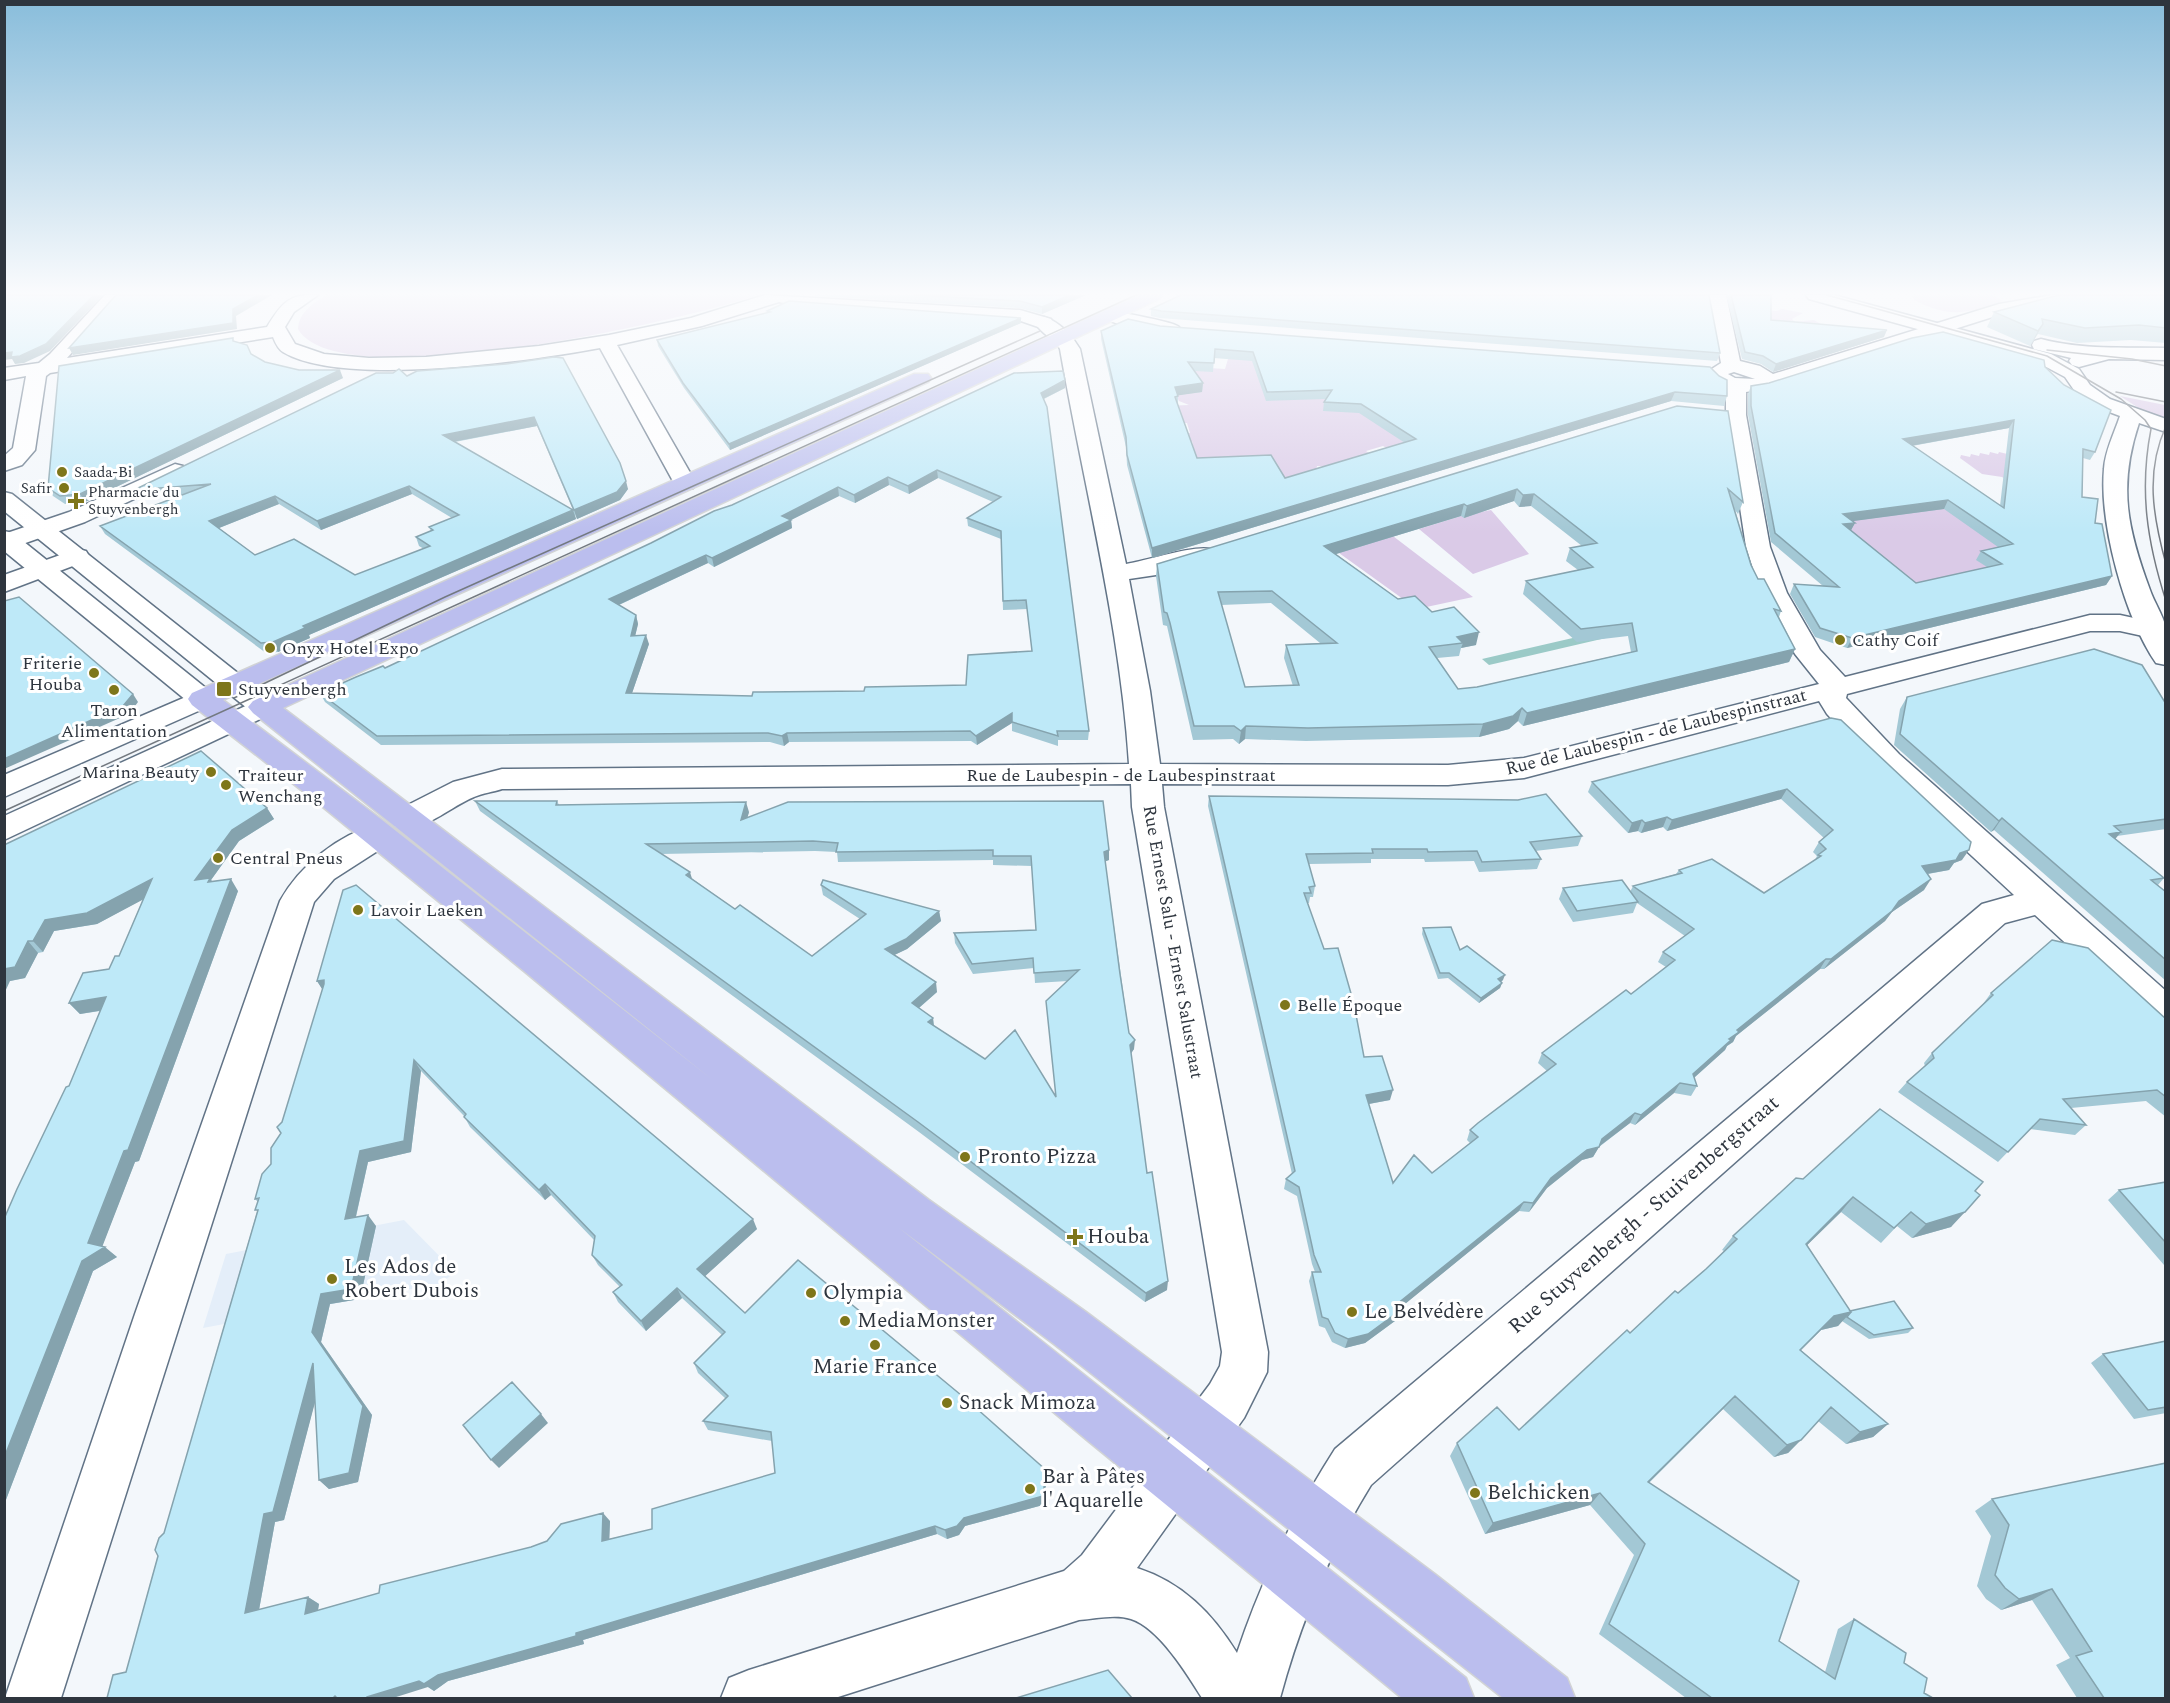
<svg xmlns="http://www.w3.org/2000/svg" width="2170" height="1703" font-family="Spectral,serif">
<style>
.built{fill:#e4eef9}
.green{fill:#dacae7}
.water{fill:#9bcac7}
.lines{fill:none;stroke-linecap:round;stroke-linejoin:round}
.minor-casing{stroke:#617386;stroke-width:3}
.tertiary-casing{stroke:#617386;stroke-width:3}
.secondary-casing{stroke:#617386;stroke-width:3}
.primary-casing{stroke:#d1d3d5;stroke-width:3}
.minor{fill:#fff;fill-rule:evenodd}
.tertiary{fill:#fff;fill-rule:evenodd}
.secondary{fill:#fff;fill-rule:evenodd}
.primary{fill:#bbbeee;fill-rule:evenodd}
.tram{stroke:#737980;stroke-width:1.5}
.wall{fill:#a3c8d5;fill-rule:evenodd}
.shaded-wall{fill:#85a3ae}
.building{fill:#bee9f8;stroke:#85a3ae;stroke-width:1.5;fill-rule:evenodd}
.poi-dot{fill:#7e761a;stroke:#fff;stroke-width:2}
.labels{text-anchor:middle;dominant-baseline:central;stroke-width:6;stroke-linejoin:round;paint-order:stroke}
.far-poi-label{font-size:15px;fill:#2e353e;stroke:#fff;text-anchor:start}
.poi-label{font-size:18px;fill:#2e353e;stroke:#fff;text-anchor:start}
.street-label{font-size:18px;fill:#2e353e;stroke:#fff}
.near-poi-label{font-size:21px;fill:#2e353e;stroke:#fff;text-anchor:start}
.near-street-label{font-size:21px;fill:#2e353e;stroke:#fff}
</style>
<rect width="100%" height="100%" fill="#f3f7fb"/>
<path class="built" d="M 404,1220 L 455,1272 L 432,1291 L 428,1286 L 203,1328 L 226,1254 Z"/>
<path class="green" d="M 327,295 L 758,295 C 689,319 339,400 298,329 C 299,312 313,303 327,295 Z
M 1912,295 L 1993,295 L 2003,301 C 1966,314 1949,318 1914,300 Z
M 1782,309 L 1803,313 L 1792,319 L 1795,322 L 1814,320 L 1834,332 L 1798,334 L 1765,316 L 1762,310 L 1777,311 Z
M 1150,346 L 1209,368 L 1225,369 L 1228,359 L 1283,356 L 1408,445 L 1390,450 L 1383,446 L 1366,451 L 1373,456 L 1335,467 L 1317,466 L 1316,470 L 1277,482 L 1196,458 L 1192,441 L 1174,442 L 1172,433 L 1190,433 L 1187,423 L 1178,423 L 1162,406 L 1189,405 L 1179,401 Z
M 2120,396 L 2165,405 L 2165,419 L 2148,414 Z
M 1886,451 L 2037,554 L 1929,597 L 1843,526 Z
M 1990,452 L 1998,454 L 1999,452 L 2024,458 L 2008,481 L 2002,477 L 1982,474 L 1960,458 L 1961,455 L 1970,457 L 1971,454 L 1979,456 L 1980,453 L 1989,455 Z
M 1491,510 L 1529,554 L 1473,574 L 1419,529 L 1461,516 Z
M 1385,530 L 1473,597 L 1417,609 L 1339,553 Z"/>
<path class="water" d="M 1603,631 L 1610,637 L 1489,665 L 1482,659 Z"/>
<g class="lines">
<g class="minor-casing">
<path id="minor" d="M 105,295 L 123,295 L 67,358 L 267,327 C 281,304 289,293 318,295 L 294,312 L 285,327 L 295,344 L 324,354 L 369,358 L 426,357 L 539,346 L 609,335 L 691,318 L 765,295 L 1020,310 L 1051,319 L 1053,323 L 1044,329 L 1018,320 L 794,305 L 779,302 L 702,326 L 617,345 L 696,483 L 693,488 L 677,488 L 674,483 L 600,348 C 530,361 342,388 283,352 C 278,349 275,342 273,337 L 50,373 L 46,376 L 35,450 L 22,465 L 4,471 L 4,456 L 13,448 L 26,376 L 4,380 L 4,368 L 39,363 L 50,354 Z
M 1708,295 L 1726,295 L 1740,361 L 1760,366 L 1773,374 L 1999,304 L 2052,295 L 2151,295 L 2142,300 L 2052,305 L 2002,314 L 1765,389 L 1746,392 L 1746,415 L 1770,547 L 1787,593 L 1820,650 L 1845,677 L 2090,615 L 2120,615 L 2166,625 L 2166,641 L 2120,631 L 2090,631 L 1847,694 L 1846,698 L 1899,754 L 2166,991 L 2166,1029 L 2153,1024 L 2035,915 L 2005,923 L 1371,1485 C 1329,1553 1301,1621 1280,1698 L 1202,1698 C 1187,1674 1159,1628 1131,1619 C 1115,1614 1095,1619 1079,1620 L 835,1698 L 721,1698 L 729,1678 L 749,1670 L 1064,1571 L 1082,1555 L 1210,1384 L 1220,1366 L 1222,1352 L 1132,807 L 1131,784 L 502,789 C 493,792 483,793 474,797 C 449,807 423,834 396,827 L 391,819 L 396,811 L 453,782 L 502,769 L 1129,764 C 1120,624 1084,487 1060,349 L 1054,338 L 1063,332 L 1070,334 L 1080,349 L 1126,564 C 1146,561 1194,545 1210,549 L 1213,554 L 1210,559 L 1156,575 L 1129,579 L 1150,691 L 1160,764 L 1448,765 L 1524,758 L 1819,684 L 1795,654 L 1761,593 L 1746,547 L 1726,415 L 1726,388 L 1717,384 L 1707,372 L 1721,363 ZM 1734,372 L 1755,379 L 1735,378 L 1728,374 ZM 1819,701 L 1827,714 L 1877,768 L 2014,895 L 1982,904 L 1335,1449 C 1294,1513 1261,1581 1237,1653 C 1212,1613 1183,1583 1137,1568 L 1244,1418 L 1267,1372 L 1268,1352 L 1164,807 L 1162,784 L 1448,785 L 1524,778 Z
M 1112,311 C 1123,313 1175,322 1179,327 C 1170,341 1120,324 1106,320 L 1103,316 Z
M 175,464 L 183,466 L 186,471 L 183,476 L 85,522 L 17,546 L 4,547 L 4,534 L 69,512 Z
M 77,549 L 86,551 L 89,556 L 86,561 L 4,592 L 4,575 Z
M 378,824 L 390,827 L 394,835 L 390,843 L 334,879 L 314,902 L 61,1698 L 5,1698 L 135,1314 L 280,901 C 300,865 338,835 378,824 Z"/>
</g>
<g class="tertiary-casing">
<path id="tertiary" d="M 1806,295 L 1834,295 L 2051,354 L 2079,369 L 2090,385 L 2110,399 L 2166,419 L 2166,432 L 2139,423 C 2118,486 2127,528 2150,590 C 2154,602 2163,615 2166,628 C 2168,639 2166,654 2166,665 L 2156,663 C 2125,618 2099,524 2104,469 C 2105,451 2114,434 2120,416 L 2096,407 L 2076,393 L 2065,377 L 2037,362 L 1809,299 Z
M 2041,339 C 2083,350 2123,347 2166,348 L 2166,360 L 2109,359 L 2079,367 L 2072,365 L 2069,361 L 2071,358 L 2034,349 L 2032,345 L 2034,341 Z
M 202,690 L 212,693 L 216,699 L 212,705 L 4,797 L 4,775 Z
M 263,698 L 273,701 L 278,707 L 273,713 L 4,840 L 4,816 Z"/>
</g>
<g class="secondary-casing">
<path id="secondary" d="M 1044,317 C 1054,320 1066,329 1072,338 L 1070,342 C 1056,345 1043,334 1035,323 L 1037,319 Z
M 4,492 L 12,494 L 273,701 L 278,707 L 273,713 L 263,716 L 253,713 L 4,511 Z
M 4,531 L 13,533 L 212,693 L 216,699 L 212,705 L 202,708 L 192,705 L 4,551 Z"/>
</g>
<g class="primary-casing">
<path id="primary" d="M 1139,295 L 1162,295 L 1159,299 L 283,708 L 929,1200 L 1086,1312 L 1436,1575 L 1567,1678 L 1575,1698 L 1503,1698 L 1054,1344 L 899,1228 L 1466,1678 L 1474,1698 L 1402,1698 L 1087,1440 L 524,971 L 318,803 L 192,705 L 188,699 L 192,693 L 914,374 L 928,374 L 931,378 L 928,382 L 223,700 L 382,820 L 714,1081 L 253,713 L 248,707 L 253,701 Z"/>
</g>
<use href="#minor" class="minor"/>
<use href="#tertiary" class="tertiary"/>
<use href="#secondary" class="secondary"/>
<use href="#primary" class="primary"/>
<path class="tram" d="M 1827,295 L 2047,356 L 2121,399 L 2145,420 L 2151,429 C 2139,490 2147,542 2166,601
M 2047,350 L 2132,359 L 2166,366
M 2116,392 L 2166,402
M 2166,426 C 2145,472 2153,517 2166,564
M 234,698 L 445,597 L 1040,331
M 4,811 L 1136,295"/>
</g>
<path class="wall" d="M 815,295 L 1086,295 L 1042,314 L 1020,308 L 815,296 Z
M 1173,295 L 1709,295 L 1720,353 L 1717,361 L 1160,318 L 1151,316 L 1151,309 L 1178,296 Z
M 1726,295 L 1771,295 L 1771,320 L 1884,337 L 1773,372 L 1761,364 L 1742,359 Z
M 2166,295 L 2166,343 L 2131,340 L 2077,343 L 2038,334 L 2030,346 L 1987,327 L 1994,312 Z
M 767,311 L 1021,323 L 730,450 L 684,388 L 658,346 L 657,340 L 768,313 Z
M 1160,326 L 1727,396 L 1724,406 L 1671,401 L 1152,558 L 1127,465 L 1126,447 L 1101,339 L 1101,331 ZM 1214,358 L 1252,361 L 1266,401 L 1326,399 L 1324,402 L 1323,411 L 1359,413 L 1405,443 L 1285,478 L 1197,458 L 1178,405 L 1178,395 L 1202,392 L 1203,383 L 1194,371 L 1213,372 Z
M 235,341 L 251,355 L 265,362 L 299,370 L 343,378 L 85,502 L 65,504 L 53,496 L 48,488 Z
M 506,364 L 628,489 L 620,500 L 577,519 L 575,514 L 576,519 L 309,635 L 310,638 L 278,652 L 266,653 L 105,534 L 100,526 L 181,495 L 139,498 L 134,490 L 407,376 ZM 537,426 L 573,510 L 455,442 ZM 412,494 L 452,518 L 429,527 L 431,531 L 416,537 L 419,546 L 424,549 L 355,575 L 255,555 L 219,528 L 279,504 L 321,530 Z
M 2045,367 L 2095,452 L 2090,460 L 2083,458 L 2082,497 L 2095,523 L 2112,576 L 2106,585 L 1847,648 L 1815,637 L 1790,594 L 1794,584 L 1823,586 L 1771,542 L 1748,415 L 1748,394 L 1751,386 ZM 2009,428 L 2000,506 L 1912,446 ZM 1944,509 L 1998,547 L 1981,551 L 1976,560 L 1987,567 L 1916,583 L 1851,530 L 1855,523 L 1852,521 Z
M 1065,380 L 1065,388 L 1044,399 L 1089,731 L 1088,740 L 1058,740 L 1058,746 L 1012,731 L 1012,723 L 977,745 L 971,741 L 789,742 L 784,746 L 770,742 L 381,745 L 325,702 L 320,693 L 385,668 L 732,505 ZM 938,478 L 993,502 L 967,518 L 968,526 L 1001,539 L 1003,610 L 1027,609 L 1032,651 L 966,685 L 864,691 L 752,696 L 632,693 L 649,644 L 635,636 L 638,624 L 636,615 L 619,605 L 708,563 L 714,567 L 792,528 L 791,520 L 839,496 L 855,503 L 889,485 L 909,494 Z
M 1677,406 L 1743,502 L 1738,514 L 1735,510 L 1751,565 L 1758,579 L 1781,611 L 1779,617 L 1795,649 L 1789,662 L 1523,726 L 1518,721 L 1509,729 L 1479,737 L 1306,741 L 1245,739 L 1239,744 L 1233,739 L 1193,740 L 1169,635 L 1167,626 L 1163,625 L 1156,576 L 1157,564 ZM 1514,501 L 1519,507 L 1531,506 L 1582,546 L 1570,548 L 1566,561 L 1578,570 L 1526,581 L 1523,594 L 1577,642 L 1628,636 L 1631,652 L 1477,687 L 1458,689 L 1437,658 L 1459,656 L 1461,648 L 1476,645 L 1432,612 L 1398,599 L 1336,554 L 1461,516 L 1464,518 ZM 1271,603 L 1320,643 L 1286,645 L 1284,658 L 1293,686 L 1245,687 L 1221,605 Z
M 1907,697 L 2166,704 L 2166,829 L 2117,836 L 2115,838 L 2164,878 L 2158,885 L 2166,892 L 2166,981 L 1994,830 L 1991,832 L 1894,745 L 1900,709 Z
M 1831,718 L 1962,860 L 1954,863 L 1949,870 L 1928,874 L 1924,890 L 1892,912 L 1885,921 L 1824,969 L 1820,969 L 1736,1036 L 1733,1042 L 1727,1046 L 1725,1050 L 1694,1078 L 1697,1086 L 1691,1096 L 1674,1093 L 1635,1125 L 1630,1123 L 1599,1147 L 1593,1157 L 1582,1160 L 1547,1188 L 1529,1212 L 1519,1211 L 1401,1307 L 1402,1309 L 1399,1318 L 1365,1343 L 1345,1348 L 1332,1342 L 1325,1328 L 1319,1326 L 1309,1281 L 1312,1272 L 1315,1272 L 1312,1264 L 1297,1196 L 1284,1189 L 1286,1179 L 1292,1174 L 1208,806 L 1209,796 L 1582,836 L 1578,846 L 1535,851 L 1541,859 L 1537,869 L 1479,872 L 1474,861 L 1425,862 L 1424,859 L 1371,859 L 1371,863 L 1309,864 L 1315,886 L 1313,897 L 1310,897 L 1309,903 L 1307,903 L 1364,1057 L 1390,1100 L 1369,1104 L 1393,1183 L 1432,1173 L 1470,1143 L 1467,1140 L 1470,1130 L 1547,1071 L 1538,1063 L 1542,1053 L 1631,994 L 1666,967 L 1658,962 L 1663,952 L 1685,936 L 1637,903 L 1633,913 L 1573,922 L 1559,899 L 1563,888 L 1630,892 L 1633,886 L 1676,874 L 1679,870 L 1764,893 L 1815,860 L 1817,856 L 1813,852 L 1819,842 L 1824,838 L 1781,799 L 1667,831 L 1663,827 L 1641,833 L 1638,831 L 1628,833 L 1588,792 L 1592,782 Z
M 475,801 L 557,801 L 559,805 L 749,812 L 747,818 L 1109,860 L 1105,861 L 1129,1033 L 1134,1049 L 1131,1053 L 1147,1173 L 1167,1290 L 1145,1302 L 919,1132 L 480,811 ZM 815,851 L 837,852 L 838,862 L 993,860 L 993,865 L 1032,866 L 1036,930 L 954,933 L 955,943 L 973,974 L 1034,968 L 1035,983 L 1068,981 L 1046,1001 L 1056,1096 L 985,1059 L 934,1026 L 933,1018 L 919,1008 L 937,992 L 894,955 L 907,949 L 941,921 L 939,911 L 821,885 L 823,895 L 860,919 L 812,956 L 735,909 L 693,879 L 661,854 Z
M 267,808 L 274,819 L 239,841 L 211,880 L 213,882 L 238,891 L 139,1161 L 135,1162 L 102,1246 L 117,1257 L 93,1271 L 4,1505 L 4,1219 L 69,1086 L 100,1011 L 80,1014 L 69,1003 L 109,969 L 119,956 L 143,899 L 97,924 L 54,931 L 43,952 L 38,953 L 25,978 L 10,981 L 4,845 Z
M 1423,928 L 1460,950 L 1503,980 L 1501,982 L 1502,983 L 1500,988 L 1479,1003 L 1448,978 L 1438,979 L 1422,934 Z
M 317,981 L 757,1229 L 705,1276 L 745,1313 L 1046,1470 L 1047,1478 L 1043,1505 L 965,1526 L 959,1535 L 947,1539 L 937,1534 L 583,1640 L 584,1644 L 448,1681 L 434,1691 L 428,1687 L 126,1672 L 164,1533 L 257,1212 L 258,1202 L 255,1199 L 271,1164 L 281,1133 L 282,1122 L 323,990 ZM 421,1071 L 464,1116 L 470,1127 L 545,1200 L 551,1195 L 594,1240 L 592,1255 L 598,1265 L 620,1287 L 613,1292 L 618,1302 L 646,1331 L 682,1298 L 722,1335 L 694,1363 L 698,1373 L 726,1399 L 703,1421 L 708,1430 L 772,1441 L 775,1473 L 652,1529 L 609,1539 L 610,1521 L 531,1547 L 379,1593 L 318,1610 L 319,1604 L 308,1597 L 259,1610 L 275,1522 L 284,1520 L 315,1401 L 319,1480 L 329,1489 L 358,1482 L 372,1415 L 321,1342 L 330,1304 L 360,1299 L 376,1226 L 356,1217 L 368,1162 L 411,1152 Z
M 1991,993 L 2166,1019 L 2166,1117 L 2146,1101 L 2071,1108 L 2086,1125 L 2075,1135 L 2030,1129 L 1998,1162 L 1898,1092 L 1907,1082 L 1925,1066 L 1924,1063 L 1932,1053 L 1983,1004 Z
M 2166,1182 L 2166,1265 L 2164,1265 L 2108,1200 L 2119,1190 Z
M 1782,1191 L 1975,1191 L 1951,1227 L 1912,1238 L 1897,1226 L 1881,1243 L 1841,1212 L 1807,1245 L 1850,1311 L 1913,1328 L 1908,1333 L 1869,1339 L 1842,1321 L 1838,1326 L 1821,1330 L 1801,1350 L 1888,1424 L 1873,1437 L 1846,1444 L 1818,1421 L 1788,1453 L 1774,1457 L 1723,1409 L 1649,1483 L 1779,1641 L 1825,1672 L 1838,1629 L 1854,1619 L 1904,1663 L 1924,1693 L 1933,1698 L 1686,1698 L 1599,1634 L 1634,1555 L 1590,1505 L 1485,1534 L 1450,1456 L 1457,1443 L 1519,1430 L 1630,1333 L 1678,1293 L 1706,1269 L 1724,1251 L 1722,1250 L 1733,1236 Z
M 2166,1341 L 2166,1413 L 2134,1419 L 2091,1363 L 2103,1354 Z
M 1992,1499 L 2166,1698 L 2077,1698 L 2056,1665 L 2070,1658 L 2032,1600 L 2001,1610 L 1986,1599 L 1977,1586 L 1991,1536 L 1975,1511 Z"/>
<path class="shaded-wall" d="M 94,295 L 103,295 L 50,351 L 24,363 L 15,364 L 12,359 L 4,360 L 4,353 Z
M 258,295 L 272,295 L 236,316 L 237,329 L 73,355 L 69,348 L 233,309 Z
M 1070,295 L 1086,295 L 1042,314 L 1042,307 Z
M 1021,318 L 1021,323 L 730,450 L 729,444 Z
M 2043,324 L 2035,338 L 2030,346 L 2038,331 Z
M 1887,330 L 1884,337 L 1773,372 L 1776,364 Z
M 340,370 L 343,378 L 85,502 L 80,494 Z
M 1065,380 L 1065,388 L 1041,400 L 1041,393 Z
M 1203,383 L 1202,392 L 1174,396 L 1175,387 Z
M 1675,392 L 1671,401 L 1152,558 L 1152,548 Z
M 534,417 L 537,426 L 447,443 L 443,435 Z
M 2014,420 L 2009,428 L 1899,448 L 1903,439 Z
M 937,470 L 938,478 L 909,494 L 908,486 Z
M 888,477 L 889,485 L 855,503 L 854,495 Z
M 626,481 L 628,489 L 620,500 L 577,519 L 574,510 Z
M 409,486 L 412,494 L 321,530 L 317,521 Z
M 838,487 L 839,496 L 791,520 L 792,528 L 714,567 L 712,558 L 782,516 Z
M 1517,489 L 1514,501 L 1464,518 L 1467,506 Z
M 1534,494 L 1531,506 L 1519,507 L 1523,495 Z
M 275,496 L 279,504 L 214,530 L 209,521 Z
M 1948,500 L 1944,509 L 1839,523 L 1843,514 Z
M 1464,504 L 1461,516 L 1323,558 L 1324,546 Z
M 573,510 L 576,519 L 309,635 L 310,638 L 278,652 L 273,642 L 303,626 Z
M 1855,523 L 1850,532 L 1843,524 Z
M 706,555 L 708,563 L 612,608 L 609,599 Z
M 2112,576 L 2106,585 L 1847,648 L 1852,638 Z
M 636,615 L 638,624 L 633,645 L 631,636 Z
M 1479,632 L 1476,645 L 1461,648 L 1463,643 L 1457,637 Z
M 646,635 L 649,644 L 629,702 L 626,693 Z
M 1795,649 L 1789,662 L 1523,726 L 1527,713 Z
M 133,694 L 138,702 L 129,714 L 4,769 L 4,759 Z
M 1522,708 L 1518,721 L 1509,729 L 1479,737 L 1483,724 Z
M 1012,713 L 1012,723 L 977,745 L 976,736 Z
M 1246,726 L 1245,739 L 1239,744 L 1241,731 Z
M 787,733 L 789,742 L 784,746 L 782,736 Z
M 1787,789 L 1781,799 L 1667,831 L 1672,820 Z
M 746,802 L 749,812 L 744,830 L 741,820 Z
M 267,808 L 274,819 L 239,841 L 211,880 L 218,889 L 195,880 L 232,830 Z
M 1667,817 L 1663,827 L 1641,833 L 1645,823 Z
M 2002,818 L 1994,830 L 1991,832 L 1999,821 Z
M 1642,820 L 1638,831 L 1628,833 L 1632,823 Z
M 2121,832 L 2112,843 L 2109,834 Z
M 1109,850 L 1109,860 L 1104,862 L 1104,852 Z
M 1969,850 L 1962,860 L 1954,863 L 1949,870 L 1915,876 L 1922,866 Z
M 690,872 L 693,882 L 686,875 Z
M 152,879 L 161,890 L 97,924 L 54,931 L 43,952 L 33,941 L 45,920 Z
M 231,879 L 238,891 L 139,1161 L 135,1162 L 101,1250 L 105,1247 L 117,1257 L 93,1271 L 4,1505 L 4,1458 Z
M 1931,879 L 1924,890 L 1892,912 L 1885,921 L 1824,969 L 1831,959 L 1899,901 Z
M 939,911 L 941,921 L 907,949 L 886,959 L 885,949 Z
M 28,941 L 38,953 L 25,978 L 10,981 L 4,994 L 4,969 Z
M 1826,959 L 1820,969 L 1736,1036 L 1733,1042 L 1727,1046 L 1725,1050 L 1687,1084 L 1693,1074 L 1737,1030 Z
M 1505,975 L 1503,980 L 1496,985 L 1498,979 Z
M 324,980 L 331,991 L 324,992 L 317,981 Z
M 936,982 L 937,992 L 913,1013 L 912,1003 Z
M 1502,983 L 1500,988 L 1479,1003 L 1481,998 Z
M 106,997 L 116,1008 L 80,1014 L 69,1003 Z
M 933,1018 L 934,1028 L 928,1022 Z
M 1135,1040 L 1134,1049 L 1130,1055 L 1130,1045 Z
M 414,1060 L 421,1071 L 411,1152 L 368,1162 L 353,1229 L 345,1219 L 360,1151 Z
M 1680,1083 L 1674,1093 L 1635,1125 L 1641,1115 Z
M 1393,1090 L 1390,1100 L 1363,1105 L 1366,1095 Z
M 1635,1113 L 1630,1123 L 1597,1148 L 1599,1147 L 1593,1157 L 1582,1160 L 1547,1188 L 1529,1212 L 1533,1203 L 1551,1178 L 1602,1139 Z
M 545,1184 L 551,1195 L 545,1200 L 539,1190 Z
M 1853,1197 L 1841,1212 L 1794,1258 L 1806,1244 Z
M 1524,1202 L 1519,1211 L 1394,1313 L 1397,1304 Z
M 1965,1212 L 1951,1227 L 1912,1238 L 1926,1224 Z
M 368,1215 L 376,1226 L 360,1299 L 330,1304 L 321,1342 L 372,1415 L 358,1482 L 329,1489 L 319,1480 L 312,1332 L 321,1294 Z
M 753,1219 L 757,1229 L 702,1279 L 697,1269 Z
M 1168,1281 L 1167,1290 L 1145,1302 L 1146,1293 Z
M 677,1288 L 682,1298 L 646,1331 L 641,1321 Z
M 1402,1309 L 1399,1318 L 1365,1343 L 1345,1348 L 1348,1339 Z
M 1851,1312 L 1838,1326 L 1821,1330 L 1788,1364 L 1834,1316 Z
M 313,1363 L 323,1372 L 284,1520 L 275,1522 L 257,1621 L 245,1613 L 264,1514 Z
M 1735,1396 L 1723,1409 L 1637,1494 L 1648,1482 Z
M 541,1414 L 548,1423 L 499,1468 L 491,1460 Z
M 1888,1424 L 1873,1437 L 1846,1444 L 1860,1432 Z
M 1801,1440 L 1788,1453 L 1774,1457 L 1787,1445 Z
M 1046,1470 L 1047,1478 L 1043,1505 L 965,1526 L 959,1535 L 947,1539 L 945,1530 L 964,1518 Z
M 1600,1493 L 1590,1505 L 1485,1534 L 1493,1523 Z
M 603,1513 L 610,1521 L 609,1549 L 602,1541 Z
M 935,1526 L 937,1534 L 583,1640 L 584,1644 L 448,1681 L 434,1691 L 428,1687 L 393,1698 L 366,1698 L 367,1697 L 576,1633 Z
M 2052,1589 L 2032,1600 L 2001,1610 L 2019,1599 Z
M 308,1597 L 319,1604 L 316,1621 L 305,1614 Z"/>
<path class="building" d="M 4,295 L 94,295 L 46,344 L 20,356 L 11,357 L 12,352 L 4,353 Z
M 116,295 L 258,295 L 233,309 L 233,323 L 69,348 Z
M 914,295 L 1070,295 L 1042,307 L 1020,301 Z
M 1181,295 L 1709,295 L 1720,353 L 1161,311 L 1151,309 Z
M 1731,295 L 1771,295 L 1771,320 L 1887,330 L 1776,364 L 1763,356 L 1745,352 Z
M 2059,295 L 2166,295 L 2166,328 L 2139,325 L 2085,328 L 2042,319 L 2043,324 L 2038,331 L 1994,312 Z
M 789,301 L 1021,318 L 729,444 L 683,383 L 657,340 L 770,312 L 767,311 Z
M 1128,319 L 1160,326 L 1710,367 L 1719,376 L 1727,380 L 1727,396 L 1675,392 L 1152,548 L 1127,455 L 1126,437 L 1101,331 ZM 1215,349 L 1253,352 L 1267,392 L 1332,390 L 1324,402 L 1361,404 L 1416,439 L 1285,478 L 1271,455 L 1197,458 L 1175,397 L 1178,396 L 1175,387 L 1203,383 L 1188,362 L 1214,363 Z
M 1943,332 L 2044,360 L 2045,367 L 2064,385 L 2111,410 L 2095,452 L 2083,449 L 2082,497 L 2098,499 L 2095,523 L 2102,524 L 2112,576 L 1852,638 L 1820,628 L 1794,584 L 1839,587 L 1775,533 L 1751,406 L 1751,386 L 1769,383 L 1912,338 ZM 2014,420 L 2004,508 L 1903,439 L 1975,427 ZM 1948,500 L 2013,544 L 1981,551 L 2002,564 L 1916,583 L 1843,524 L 1855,523 L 1843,514 Z
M 233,338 L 233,341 L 247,345 L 251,354 L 265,362 L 299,370 L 340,370 L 80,494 L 60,496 L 48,488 L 59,366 Z
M 554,357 L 563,358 L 620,463 L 626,481 L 617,492 L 574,510 L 534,417 L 443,435 L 573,510 L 303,626 L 305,628 L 273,642 L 261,643 L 100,526 L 211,484 L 134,490 L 376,373 L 393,373 L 399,369 L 407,376 L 417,371 L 506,364 ZM 409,486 L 459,515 L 429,527 L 433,530 L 416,537 L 430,546 L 355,575 L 294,539 L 255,555 L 209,521 L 275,496 L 317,521 Z
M 1063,371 L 1065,380 L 1041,393 L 1047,407 L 1089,731 L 1057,731 L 1058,736 L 1012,722 L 1012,713 L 976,736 L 970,731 L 787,733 L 782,736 L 768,733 L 377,736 L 320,693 L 356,677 L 383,666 L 385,668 L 651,543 L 714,511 L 732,505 L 1014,373 ZM 937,470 L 1001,497 L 967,518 L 1001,531 L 1003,601 L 1026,600 L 1032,651 L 968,655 L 966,685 L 865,687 L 864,691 L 761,692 L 753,692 L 752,696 L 626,693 L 646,635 L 631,636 L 636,615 L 609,599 L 706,555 L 712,558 L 791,520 L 782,516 L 838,487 L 854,495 L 888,477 L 908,486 Z
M 1677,406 L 1728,411 L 1743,502 L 1728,489 L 1751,565 L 1758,579 L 1764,579 L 1781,611 L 1774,609 L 1795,649 L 1527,713 L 1522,708 L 1513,716 L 1483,724 L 1308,728 L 1246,726 L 1241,731 L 1234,726 L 1194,726 L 1170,623 L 1167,613 L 1164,612 L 1157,564 ZM 1517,489 L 1523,495 L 1534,494 L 1597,543 L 1570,548 L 1593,567 L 1526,581 L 1581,629 L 1632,623 L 1637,651 L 1477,687 L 1458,689 L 1429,647 L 1463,643 L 1457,637 L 1479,632 L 1454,607 L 1432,612 L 1415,596 L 1398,599 L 1324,546 L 1464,504 L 1467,506 ZM 1272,591 L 1337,643 L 1286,645 L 1299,685 L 1245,687 L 1218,592 Z
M 19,597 L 133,694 L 123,706 L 4,759 L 4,601 Z
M 2094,649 L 2142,665 L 2166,704 L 2166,819 L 2114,826 L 2121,832 L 2109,834 L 2164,878 L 2151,880 L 2166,892 L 2166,960 L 2002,818 L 1999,821 L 1900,734 L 1907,697 Z
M 1831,718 L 1841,720 L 1971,842 L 1969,850 L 1960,853 L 1956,860 L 1922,866 L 1931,879 L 1899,901 L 1892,911 L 1831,959 L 1826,959 L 1737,1030 L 1739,1032 L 1729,1039 L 1731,1040 L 1693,1074 L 1697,1086 L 1680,1083 L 1641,1115 L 1635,1113 L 1602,1139 L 1599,1147 L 1587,1150 L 1551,1178 L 1533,1203 L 1524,1202 L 1397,1304 L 1402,1309 L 1368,1334 L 1348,1339 L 1335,1333 L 1328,1319 L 1322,1317 L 1312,1272 L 1321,1272 L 1314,1255 L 1299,1187 L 1286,1179 L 1295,1171 L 1209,796 L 1518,800 L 1546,794 L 1582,836 L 1530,842 L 1541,859 L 1482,862 L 1477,851 L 1428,852 L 1427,849 L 1372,849 L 1373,853 L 1306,854 L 1315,886 L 1309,887 L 1311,893 L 1304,893 L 1324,949 L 1338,948 L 1354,1004 L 1364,1057 L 1382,1056 L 1393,1090 L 1366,1095 L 1393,1183 L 1414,1155 L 1432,1173 L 1478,1137 L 1470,1130 L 1478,1123 L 1556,1064 L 1542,1053 L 1626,990 L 1631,994 L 1675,960 L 1663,952 L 1694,929 L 1633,886 L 1682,873 L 1679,870 L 1712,859 L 1764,893 L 1821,856 L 1818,855 L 1826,849 L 1819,842 L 1833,830 L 1787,789 L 1672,820 L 1667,817 L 1645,823 L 1642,820 L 1632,823 L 1592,782 Z
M 201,751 L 267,808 L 232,830 L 195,880 L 210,878 L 208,882 L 231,879 L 128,1150 L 124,1151 L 88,1243 L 105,1247 L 82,1261 L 4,1458 L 4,1219 L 17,1189 L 66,1087 L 69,1086 L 106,997 L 69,1003 L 83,973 L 109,969 L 115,956 L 119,956 L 152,879 L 87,913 L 45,920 L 33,941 L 28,941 L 15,967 L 4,969 L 4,845 Z
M 475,801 L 557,801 L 556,805 L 746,802 L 741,820 L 788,802 L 1103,801 L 1109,850 L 1104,852 L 1120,974 L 1129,1033 L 1135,1040 L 1130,1045 L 1147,1173 L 1152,1172 L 1168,1281 L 1146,1293 L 918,1122 ZM 813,841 L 838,843 L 836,852 L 993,850 L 993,856 L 1031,856 L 1036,930 L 954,933 L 972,964 L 1033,958 L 1034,973 L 1079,970 L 1046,1001 L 1056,1097 L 1015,1030 L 985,1059 L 928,1022 L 933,1018 L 912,1003 L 936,982 L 885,949 L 906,939 L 939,911 L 823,880 L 821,885 L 866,914 L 812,956 L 740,905 L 735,909 L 686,875 L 690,872 L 646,844 Z
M 1622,880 L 1638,902 L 1577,911 L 1563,888 Z
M 356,885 L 753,1219 L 697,1269 L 745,1313 L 798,1260 L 967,1400 L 1046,1470 L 1043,1496 L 964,1518 L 957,1526 L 945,1530 L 935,1526 L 576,1633 L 576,1636 L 438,1675 L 424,1684 L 419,1681 L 367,1697 L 366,1698 L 337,1698 L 335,1696 L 333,1698 L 107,1698 L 113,1675 L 126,1672 L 158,1556 L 155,1550 L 159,1538 L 164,1533 L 258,1210 L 255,1210 L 259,1198 L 255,1199 L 262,1174 L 271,1164 L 271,1148 L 281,1133 L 277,1127 L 282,1122 L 324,984 L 324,980 L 317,981 L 343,890 ZM 414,1060 L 466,1114 L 464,1117 L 539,1190 L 545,1184 L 595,1236 L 592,1255 L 622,1285 L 613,1292 L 641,1321 L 677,1288 L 725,1332 L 694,1363 L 728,1396 L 703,1421 L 771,1432 L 775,1473 L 652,1509 L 652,1529 L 602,1541 L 603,1513 L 561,1524 L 547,1541 L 531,1547 L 380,1585 L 379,1593 L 305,1614 L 308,1597 L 245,1613 L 264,1514 L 273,1512 L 313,1363 L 319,1480 L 349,1473 L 363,1406 L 312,1332 L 321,1294 L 351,1289 L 368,1215 L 345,1219 L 360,1151 L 404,1141 Z
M 1451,927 L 1460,950 L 1467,946 L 1505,975 L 1498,979 L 1502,983 L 1481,998 L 1449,973 L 1440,973 L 1423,928 Z
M 2052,940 L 2088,948 L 2166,1019 L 2166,1097 L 2157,1090 L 2063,1099 L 2086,1125 L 2040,1119 L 2008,1152 L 1907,1082 L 1934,1058 L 1932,1053 L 1993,995 L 1991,993 Z
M 1880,1109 L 1983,1182 L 1975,1191 L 1980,1195 L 1965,1212 L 1926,1224 L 1911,1212 L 1894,1228 L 1853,1197 L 1806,1244 L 1851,1312 L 1834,1316 L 1800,1350 L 1888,1424 L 1860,1432 L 1831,1407 L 1801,1440 L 1787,1445 L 1735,1396 L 1648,1482 L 1799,1581 L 1779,1641 L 1835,1679 L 1854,1619 L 1906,1653 L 1904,1663 L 1927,1678 L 1924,1693 L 1933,1698 L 1712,1698 L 1609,1624 L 1645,1544 L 1600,1493 L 1493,1523 L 1457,1443 L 1497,1407 L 1519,1430 L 1627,1330 L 1630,1333 L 1675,1291 L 1678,1293 L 1706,1269 L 1737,1239 L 1733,1236 L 1782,1191 L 1796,1178 L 1803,1179 Z
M 2166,1182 L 2166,1243 L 2119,1190 Z
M 1894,1301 L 1913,1328 L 1874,1335 L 1847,1317 L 1851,1312 L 1850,1311 Z
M 2166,1341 L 2166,1407 L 2148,1410 L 2103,1354 Z
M 512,1382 L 541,1414 L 491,1460 L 463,1425 Z
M 2166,1463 L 2166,1698 L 2104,1698 L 2076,1656 L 2092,1651 L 2052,1589 L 2019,1599 L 2005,1588 L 1995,1575 L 2009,1525 L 1992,1499 Z
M 1108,1670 L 1132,1698 L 1016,1698 Z"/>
<linearGradient id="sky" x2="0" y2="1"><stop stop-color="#89bddb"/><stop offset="0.55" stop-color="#fafbfd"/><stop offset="1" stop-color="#fafbfd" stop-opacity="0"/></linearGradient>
<rect width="2170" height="533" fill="url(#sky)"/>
<g class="poi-dot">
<circle cx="62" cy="472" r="6"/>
<circle cx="64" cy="488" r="6"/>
<path d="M73 492h6v6h6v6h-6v6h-6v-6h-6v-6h6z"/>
<circle cx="1840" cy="640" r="6"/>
<circle cx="270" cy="648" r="6"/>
<circle cx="94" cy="673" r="6"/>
<rect x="216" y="681" width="16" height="16" rx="3"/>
<circle cx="114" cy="690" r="6"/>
<circle cx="211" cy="772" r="6"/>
<circle cx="226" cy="785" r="6"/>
<circle cx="218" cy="858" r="6"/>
<circle cx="358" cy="910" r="6"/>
<circle cx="1285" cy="1005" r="6"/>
<circle cx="965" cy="1157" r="6"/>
<path d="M1072 1228h6v6h6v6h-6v6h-6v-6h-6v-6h6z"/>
<circle cx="332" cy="1279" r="6"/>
<circle cx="811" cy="1293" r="6"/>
<circle cx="1352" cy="1312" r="6"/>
<circle cx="845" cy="1321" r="6"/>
<circle cx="875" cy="1345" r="6"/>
<circle cx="947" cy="1403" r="6"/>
<circle cx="1030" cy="1489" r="6"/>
<circle cx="1475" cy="1493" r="6"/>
</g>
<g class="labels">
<g class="far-poi-label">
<text x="74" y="472">Saada-Bi</text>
<text x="52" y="488" text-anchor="end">Safir</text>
<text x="88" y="492">Pharmacie du<tspan x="88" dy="17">Stuyvenbergh</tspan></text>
</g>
<g class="poi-label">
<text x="1852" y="640">Cathy Coif</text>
<text x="282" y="648">Onyx Hotel Expo</text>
<text x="82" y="663" text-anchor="end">Friterie<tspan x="82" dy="21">Houba</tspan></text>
<text x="238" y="689">Stuyvenbergh</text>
<text x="114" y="710" text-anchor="middle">Taron<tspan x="114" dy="21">Alimentation</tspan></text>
<text x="199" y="772" text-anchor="end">Marina Beauty</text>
<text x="238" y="775">Traiteur<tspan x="238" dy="21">Wenchang</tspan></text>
<text x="230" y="858">Central Pneus</text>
<text x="370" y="910">Lavoir Laeken</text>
<text x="1297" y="1005">Belle Époque</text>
</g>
<g class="street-label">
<text transform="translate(1656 732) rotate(-14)">Rue de Laubespin - de Laubespinstraat</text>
<text x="1121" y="775">Rue de Laubespin - de Laubespinstraat</text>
<text transform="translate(1173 942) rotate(80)">Rue Ernest Salu - Ernest Salustraat</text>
</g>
<g class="near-poi-label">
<text x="977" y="1157">Pronto Pizza</text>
<text x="1087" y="1237">Houba</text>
<text x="344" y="1267">Les Ados de<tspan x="344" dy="24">Robert Dubois</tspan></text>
<text x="823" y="1293">Olympia</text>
<text x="1364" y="1312">Le Belvédère</text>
<text x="857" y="1321">MediaMonster</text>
<text x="875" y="1367" text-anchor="middle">Marie France</text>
<text x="959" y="1403">Snack Mimoza</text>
<text x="1042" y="1477">Bar à Pâtes<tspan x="1042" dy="24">l'Aquarelle</tspan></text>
<text x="1487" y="1493">Belchicken</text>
</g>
<g class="near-street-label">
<text transform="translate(1644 1215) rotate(-41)">Rue Stuyvenbergh - Stuivenbergstraat</text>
</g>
</g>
<rect width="2170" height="1703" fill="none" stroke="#2e353e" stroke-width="12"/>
</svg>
